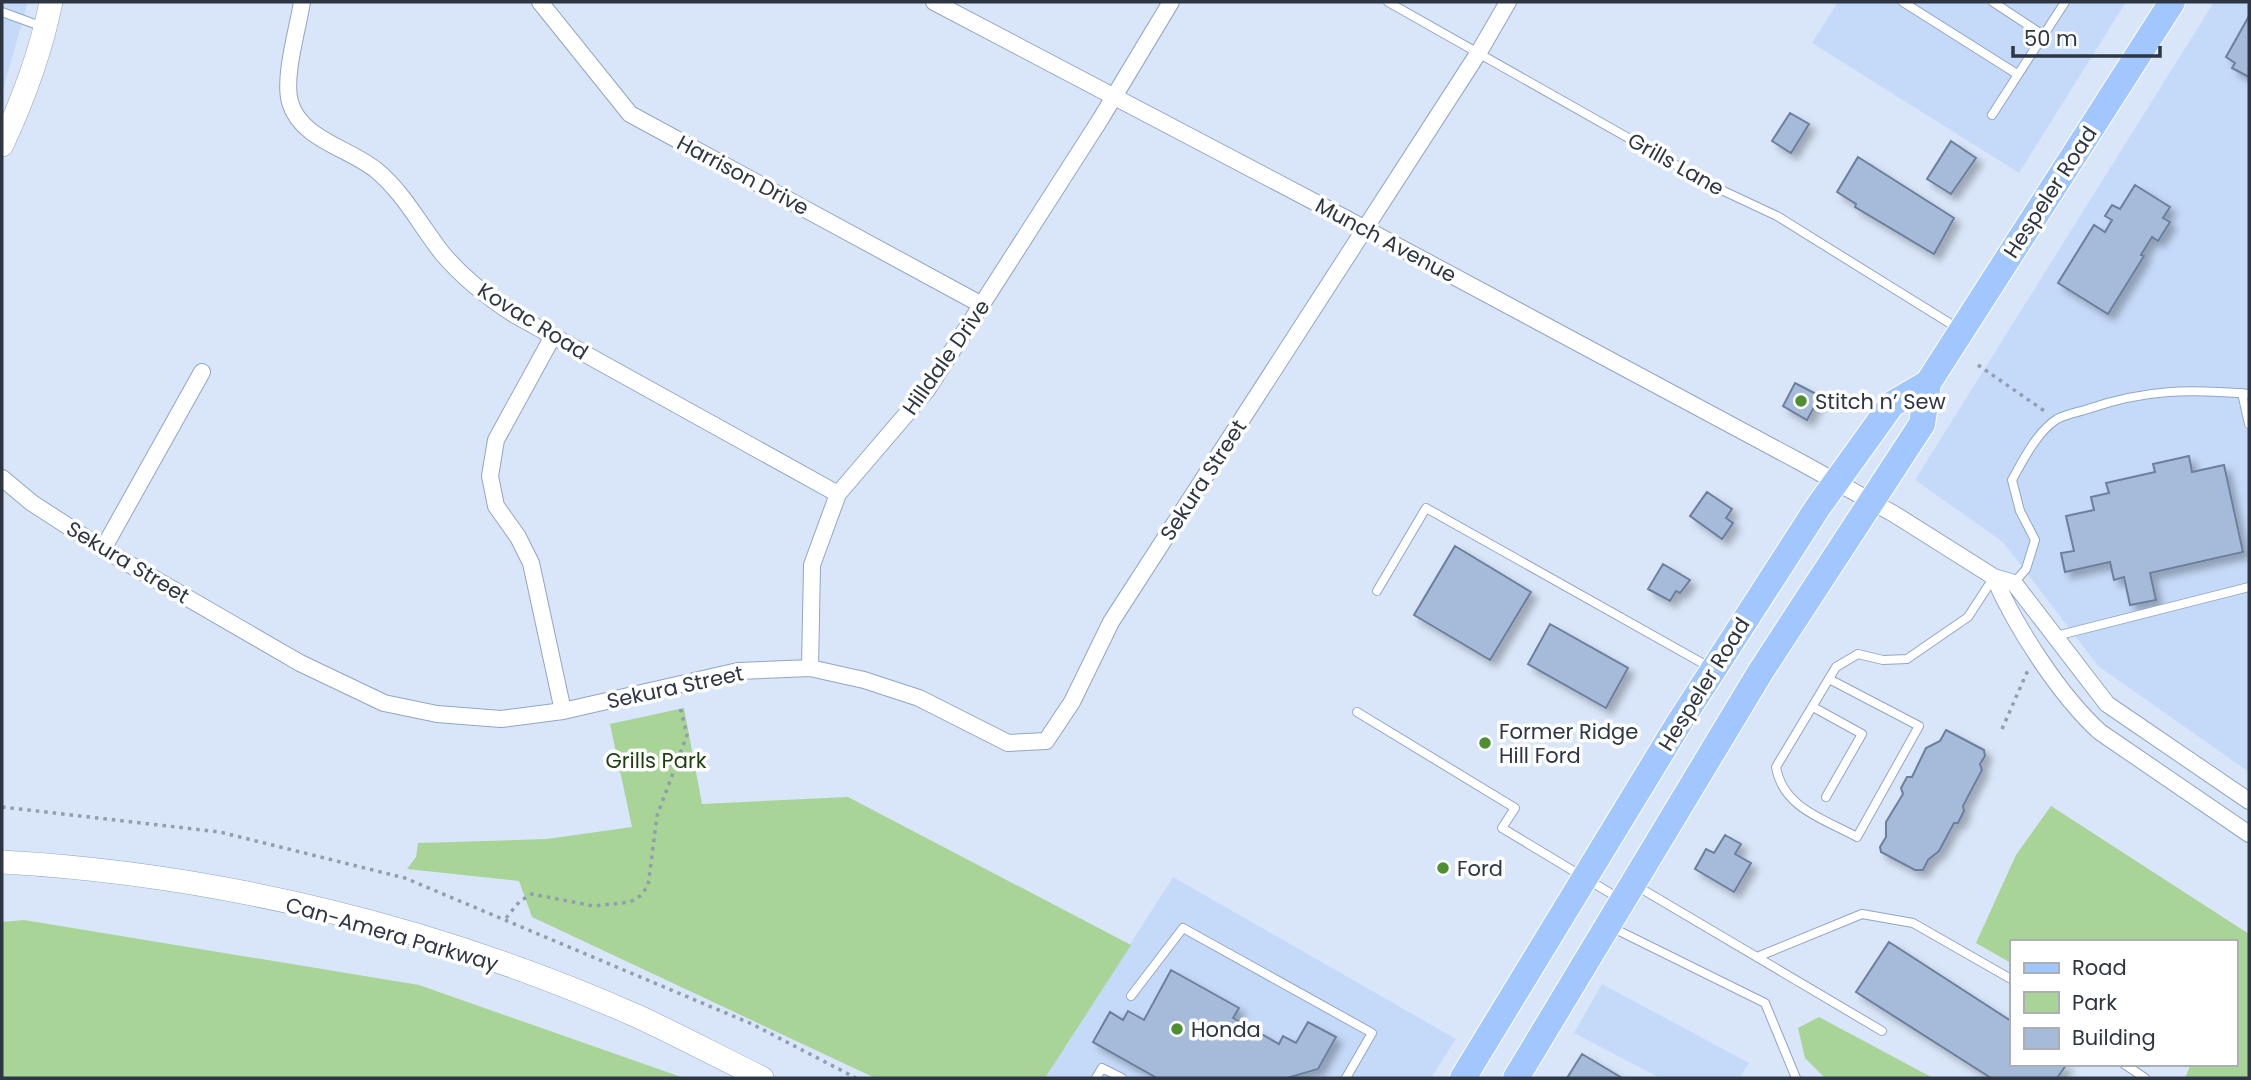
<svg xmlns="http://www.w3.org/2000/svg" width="2251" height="1080" font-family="Poppins,sans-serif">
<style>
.built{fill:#c5daf9}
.green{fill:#a8d497}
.building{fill:#a5bbd9;stroke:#6c7f9c;stroke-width:2;filter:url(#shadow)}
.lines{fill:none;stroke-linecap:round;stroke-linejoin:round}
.lane-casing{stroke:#91a6c4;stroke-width:10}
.street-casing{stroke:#91a6c4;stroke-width:18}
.secondary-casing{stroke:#91a6c4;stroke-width:24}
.primary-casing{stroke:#fff;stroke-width:28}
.path{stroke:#929dad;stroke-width:3.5;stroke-dasharray:3.5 5;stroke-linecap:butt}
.lane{stroke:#fff;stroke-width:8}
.street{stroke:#fff;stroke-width:16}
.secondary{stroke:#fff;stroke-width:23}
.primary{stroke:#a1c7fe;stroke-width:26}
.poi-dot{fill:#4f8f31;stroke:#fff;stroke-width:2.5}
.labels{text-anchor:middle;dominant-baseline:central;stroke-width:7;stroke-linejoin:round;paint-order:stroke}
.street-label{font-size:21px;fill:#2d3642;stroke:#fff}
.poi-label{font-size:21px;fill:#2d3642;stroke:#fff;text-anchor:start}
.park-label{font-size:21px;fill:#1e3e0f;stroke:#fff}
</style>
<defs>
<filter id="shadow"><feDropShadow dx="6" dy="6" stdDeviation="3.5" flood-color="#0004"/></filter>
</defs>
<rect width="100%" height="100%" fill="#d9e6f9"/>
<path class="built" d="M 2,2 L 28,2 L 2,93 Z
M 1838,2 L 2126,2 L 2019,173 L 1812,43 Z
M 2214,2 L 2249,2 L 2249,772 L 2098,666 L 2003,542 L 1915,480 Z
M 1173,877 L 1456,1039 L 1431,1078 L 1045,1078 Z
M 1602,984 L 1749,1063 L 1739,1078 L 1660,1078 L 1574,1033 Z"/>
<path class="green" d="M 684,708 L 702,804 L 848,797 L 1131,945 L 1045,1078 L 875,1078 L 532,917 L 519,881 L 407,869 L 416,857 L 418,843 L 547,839 L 632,827 L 610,724 Z
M 2051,806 L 2249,934 L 2249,1078 L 2185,1078 L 2191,1064 L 2235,1064 L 2235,942 L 2011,942 L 2011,963 L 1976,943 L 2016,855 Z
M 24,920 L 419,985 L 684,1078 L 2,1078 L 2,922 Z
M 1819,1017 L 1933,1078 L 1825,1078 L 1805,1058 L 1798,1028 Z"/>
<path class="building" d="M 2249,16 L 2249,77 L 2232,68 L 2235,63 L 2226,57 Z
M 1790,113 L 1809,124 L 1791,153 L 1772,141 Z
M 1951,141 L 1976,158 L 1951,194 L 1927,179 Z
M 1858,157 L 1954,218 L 1934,254 L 1855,207 L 1856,204 L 1837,192 Z
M 2135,185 L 2170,207 L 2163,218 L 2170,222 L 2158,241 L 2152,237 L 2141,255 L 2144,256 L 2108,314 L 2058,283 L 2094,225 L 2105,232 L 2112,220 L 2105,216 L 2112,205 L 2120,209 Z
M 1795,383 L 1820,396 L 1807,420 L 1783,406 Z
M 2189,456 L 2192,472 L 2224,465 L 2243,552 L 2150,573 L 2156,600 L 2130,605 L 2124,577 L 2114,580 L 2110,562 L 2065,572 L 2061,553 L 2074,551 L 2066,516 L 2094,510 L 2091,497 L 2109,493 L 2106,483 L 2155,472 L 2153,464 Z
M 1707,492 L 1732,509 L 1726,518 L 1733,523 L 1722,539 L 1690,516 Z
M 1455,546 L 1531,592 L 1490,660 L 1414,615 Z
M 1663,564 L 1690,580 L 1680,593 L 1676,591 L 1670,601 L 1648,589 Z
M 1550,624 L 1628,668 L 1606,708 L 1528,664 Z
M 1946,730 L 1984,750 L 1985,756 L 1980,764 L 1982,770 L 1963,806 L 1964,811 L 1958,823 L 1954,823 L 1939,851 L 1928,860 L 1923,870 L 1915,870 L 1881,852 L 1880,847 L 1886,837 L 1886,822 L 1903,794 L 1901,788 L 1907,777 L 1912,777 L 1926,748 L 1940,741 Z
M 1725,835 L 1741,844 L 1735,854 L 1751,863 L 1734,892 L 1695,869 L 1706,849 L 1714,853 Z
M 1889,942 L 2011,1021 L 2011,1064 L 2067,1064 L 2057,1078 L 1991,1078 L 1856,992 Z
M 1171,970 L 1239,1008 L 1233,1018 L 1279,1044 L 1283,1036 L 1296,1043 L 1308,1022 L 1336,1037 L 1318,1069 L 1287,1078 L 1157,1078 L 1093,1042 L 1110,1012 L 1123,1020 L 1128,1011 L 1144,1020 Z
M 1582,1054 L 1622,1078 L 1567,1078 Z"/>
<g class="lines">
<g class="lane-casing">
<path id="lane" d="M 1388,2 L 1715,187 L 1777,216 L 1959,329
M 1903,2 L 2017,74
M 1993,2 L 2043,35
M 2,12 L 43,27
M 1992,115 L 2065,2
M 2242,393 L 2249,424
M 2014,583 L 2026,569 L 2035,540 L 2020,511 L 2012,480 C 2023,460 2037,432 2057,419 C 2066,414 2079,412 2088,409 C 2146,389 2190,389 2249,394
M 1377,591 L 1426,508 L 1711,668
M 2056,636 L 2249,587
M 1829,679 L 1919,726 L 1857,837 C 1824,819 1783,808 1776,767 L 1836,667 L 1858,654 L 1883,660 L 1907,659 L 1968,617 L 1994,577
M 1813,707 L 1862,734 L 1826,797
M 1357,712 L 1515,808 L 1502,828 L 1620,899
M 1635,885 L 1882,1031
M 1611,927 L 1765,1003 L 1796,1078
M 1757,957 L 1862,914 L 1913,923 L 2011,979
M 1131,996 L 1183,928 L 1372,1033 L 1346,1078
M 2124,1064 L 2145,1078
M 1096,1078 L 1102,1068 L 1122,1078"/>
</g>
<g class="street-casing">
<path id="street" d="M 302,2 C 298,28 283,77 290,102 C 300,139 349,148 376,170 C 404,193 420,225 442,253 C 463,278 487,297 515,315 L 838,494
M 540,2 L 630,114 L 982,305
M 934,2 L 1345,218 L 1802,463 L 1894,514 L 1994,577 L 2014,583 L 2107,704 L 2249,801
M 553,336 L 496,440 L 490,476 L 496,506 L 518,537 L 531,563 L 563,711
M 2,478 L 32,503 L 103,549 L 300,663 L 384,703 L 437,714 L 501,719 L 563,711 L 738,671 L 810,668 L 864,680 L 919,698 L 1008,743 L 1046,741 L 1072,702 L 1111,622 L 1479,52 L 1508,2
M 103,549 L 202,372
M 1994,577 C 2015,626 2060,696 2100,732 L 2249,834
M 810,668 L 812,565 L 838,494 L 927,390 L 1100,120 L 1171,2"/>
</g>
<g class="secondary-casing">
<path id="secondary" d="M 2,145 C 23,100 41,51 51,2
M 2,862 C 219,874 439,928 639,1017 C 680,1036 721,1058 762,1078"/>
</g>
<g class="primary-casing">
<path id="primary" d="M 1463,1078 L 1679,723 L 1818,507 L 1892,404 L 1928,383
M 1516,1078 L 1761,671 L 1922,424 L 1928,383 L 2172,2"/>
</g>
<path class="path" d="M 1978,365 L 2046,412
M 2002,729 L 2028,670
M 2,807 L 220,832 L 405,878 L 752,1024 L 856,1078
M 506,918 L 520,901 L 532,894 L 594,906 L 630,902 L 640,896 L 648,886 L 657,816 L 687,735 L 680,707"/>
<use href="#lane" class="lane"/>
<use href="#street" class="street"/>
<use href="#secondary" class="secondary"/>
<use href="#primary" class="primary"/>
</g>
<g class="poi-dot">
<circle cx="1801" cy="401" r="7"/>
<circle cx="1485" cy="743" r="7"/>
<circle cx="1443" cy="868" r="7"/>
<circle cx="1177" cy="1029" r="7"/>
</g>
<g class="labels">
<g class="street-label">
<text transform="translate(1676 164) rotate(29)">Grills Lane</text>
<text transform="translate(743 175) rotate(28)">Harrison Drive</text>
<text transform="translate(2050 192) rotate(-57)">Hespeler Road</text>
<text transform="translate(1386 240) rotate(28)">Munch Avenue</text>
<text transform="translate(533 321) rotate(32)">Kovac Road</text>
<text transform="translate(946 357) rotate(-55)">Hilldale Drive</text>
<text transform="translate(1203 480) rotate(-57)">Sekura Street</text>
<text transform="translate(128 562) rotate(31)">Sekura Street</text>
<text transform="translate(1704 684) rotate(-58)">Hespeler Road</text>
<text transform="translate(675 687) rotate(-12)">Sekura Street</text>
<text transform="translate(392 934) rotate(16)">Can-Amera Parkway</text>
</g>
<g class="poi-label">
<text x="1815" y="401">Stitch n’ Sew</text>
<text x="1499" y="731">Former Ridge<tspan x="1499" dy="24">Hill Ford</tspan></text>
<text x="1457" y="868">Ford</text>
<text x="1191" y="1029">Honda</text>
</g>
<g class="park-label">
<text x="656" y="760">Grills Park</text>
</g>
</g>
<rect width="2251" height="1080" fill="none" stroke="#2d3642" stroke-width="7"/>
<rect x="2010" y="940" width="228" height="126" fill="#ffffff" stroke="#abafb3" stroke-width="2"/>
<rect x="2024" y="963" width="35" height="10" fill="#a1c7fe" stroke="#abafb3" stroke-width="2"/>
<text x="2072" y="975" font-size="21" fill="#2d3642">Road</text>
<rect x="2024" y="992" width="35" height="21" fill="#a8d497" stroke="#abafb3" stroke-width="2"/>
<text x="2072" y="1010" font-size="21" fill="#2d3642">Park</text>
<rect x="2024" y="1028" width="35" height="21" fill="#a5bbd9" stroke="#abafb3" stroke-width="2"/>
<text x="2072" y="1045" font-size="21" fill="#2d3642">Building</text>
<path d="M2013 46v10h147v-10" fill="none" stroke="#2d3642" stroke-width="3.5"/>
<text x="2024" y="46" font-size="21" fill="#2d3642" stroke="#ffffff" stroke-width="5" paint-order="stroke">50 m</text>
</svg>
